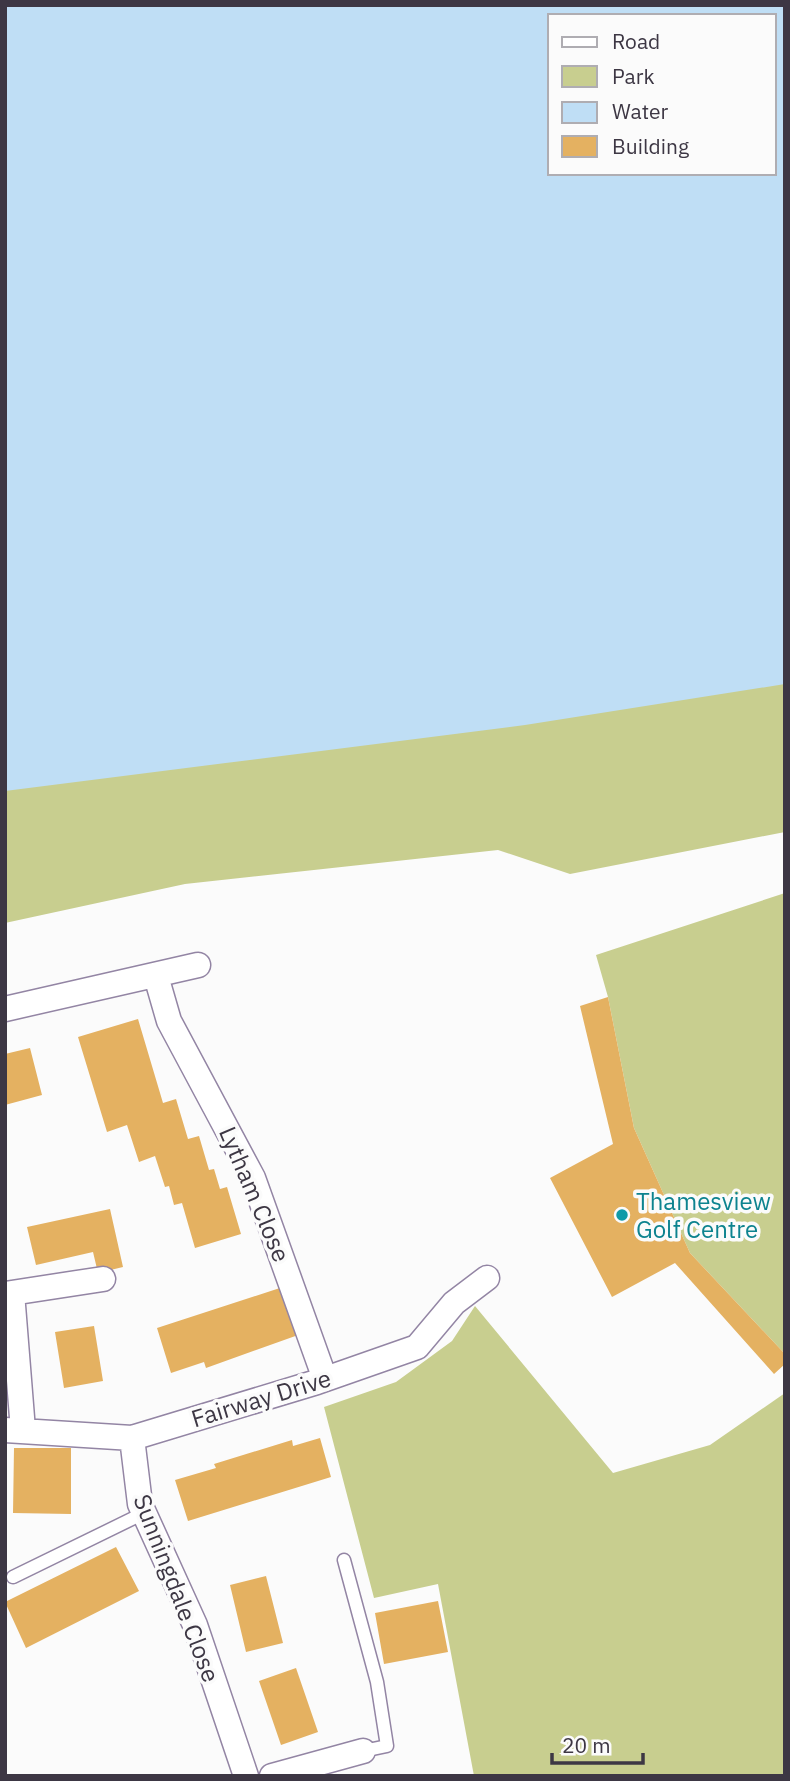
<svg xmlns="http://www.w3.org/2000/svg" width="790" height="1781" font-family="'IBM Plex Sans',sans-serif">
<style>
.green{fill:#c8ce8f}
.water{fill:#bfdef5;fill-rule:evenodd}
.building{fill:#e4b161}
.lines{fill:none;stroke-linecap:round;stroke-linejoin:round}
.lane-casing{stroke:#9385a4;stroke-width:15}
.street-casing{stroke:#9385a4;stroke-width:27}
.lane{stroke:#fff;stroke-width:12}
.street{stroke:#fff;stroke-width:24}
.culture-dot{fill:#0f9aa8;stroke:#fbfbfb;stroke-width:2.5}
.labels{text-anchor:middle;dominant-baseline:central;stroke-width:7;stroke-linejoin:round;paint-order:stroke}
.street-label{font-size:24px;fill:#3d3744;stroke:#fbfbfb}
.culture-label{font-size:24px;fill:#0d838f;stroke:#fbfbfb;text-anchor:start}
</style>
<rect width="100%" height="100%" fill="#fbfbfb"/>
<path class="green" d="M 785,26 L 785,832 L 570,874 L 498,850 L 185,884 L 5,923 L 5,325 L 550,173 L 774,173 Z
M 785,893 L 785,1354 L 690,1253 L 634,1128 L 608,997 L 596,955 Z
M 475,1306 L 613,1473 L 710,1445 L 785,1393 L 785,1776 L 474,1776 L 438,1584 L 374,1598 L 324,1407 L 396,1382 L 452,1341 Z"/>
<path class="water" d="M 5,5 L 785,5 L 785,684 L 525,725 L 5,791 ZM 550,16 L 774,16 L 774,173 L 550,173 Z"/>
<path class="building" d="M 608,997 L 634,1128 L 690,1253 L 785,1354 L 785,1364 L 774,1374 L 675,1263 L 612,1297 L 550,1178 L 613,1144 L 580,1006 Z
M 138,1019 L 163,1103 L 176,1099 L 188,1139 L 199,1136 L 209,1170 L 214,1169 L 220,1189 L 227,1187 L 241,1234 L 195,1248 L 182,1203 L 174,1205 L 169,1186 L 165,1187 L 155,1156 L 139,1162 L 127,1125 L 107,1132 L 78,1037 Z
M 30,1048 L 42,1095 L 5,1105 L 5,1054 Z
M 110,1209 L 123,1267 L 98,1273 L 93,1252 L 36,1265 L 27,1227 Z
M 286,1286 L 301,1334 L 206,1368 L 204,1362 L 171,1373 L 157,1328 Z
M 94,1326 L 103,1381 L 64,1388 L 55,1332 Z
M 320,1438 L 331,1477 L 188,1521 L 175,1480 L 216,1468 L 214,1464 L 292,1440 L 293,1446 Z
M 14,1448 L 71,1448 L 71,1514 L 13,1513 Z
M 116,1547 L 139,1591 L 26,1648 L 5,1602 Z
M 266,1576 L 283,1643 L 246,1652 L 230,1585 Z
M 438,1601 L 448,1652 L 384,1664 L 375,1613 Z
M 296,1668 L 318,1732 L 281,1745 L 259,1681 Z"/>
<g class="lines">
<g class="lane-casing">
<path id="lane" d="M 344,1560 L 377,1682 L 387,1746 L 363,1751
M 13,1577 L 144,1513"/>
</g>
<g class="street-casing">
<path id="street" d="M 156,976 L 169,1021 L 253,1178 L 325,1379
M 5,1009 L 198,965
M 12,1293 L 23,1430
M 5,1294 L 103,1279
M 5,1430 L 132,1438 L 317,1382 L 417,1347 L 454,1303 L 487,1278
M 132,1438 L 140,1504 L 195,1625 L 246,1776
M 272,1776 L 363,1751"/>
</g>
<use href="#lane" class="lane"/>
<use href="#street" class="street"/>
</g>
<circle class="culture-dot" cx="622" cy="1215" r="7"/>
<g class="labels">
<g class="street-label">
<text transform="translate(255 1194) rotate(67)">Lytham Close</text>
<text transform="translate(261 1398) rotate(-17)">Fairway Drive</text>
<text transform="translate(177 1588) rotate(69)">Sunningdale Close</text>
</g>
<g class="culture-label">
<text x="636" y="1201">Thamesview<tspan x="636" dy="28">Golf Centre</tspan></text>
</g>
</g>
<rect width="790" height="1781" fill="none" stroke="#3d3744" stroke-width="14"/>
<rect x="548" y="14" width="228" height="161" fill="#fbfbfb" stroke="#afadb2" stroke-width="2"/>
<rect x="562" y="37" width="35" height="10" fill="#ffffff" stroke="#afadb2" stroke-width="2"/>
<text x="612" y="49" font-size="21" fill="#3d3744">Road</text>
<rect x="562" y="66" width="35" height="21" fill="#c8ce8f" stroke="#afadb2" stroke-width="2"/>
<text x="612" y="84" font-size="21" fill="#3d3744">Park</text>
<rect x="562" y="102" width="35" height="21" fill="#bfdef5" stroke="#afadb2" stroke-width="2"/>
<text x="612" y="119" font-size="21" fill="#3d3744">Water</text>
<rect x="562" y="136" width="35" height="21" fill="#e4b161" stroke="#afadb2" stroke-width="2"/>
<text x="612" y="154" font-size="21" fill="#3d3744">Building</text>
<path d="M552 1753v10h91v-10" fill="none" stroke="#3d3744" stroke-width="3.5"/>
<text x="562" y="1753" font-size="21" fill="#3d3744" stroke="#fbfbfb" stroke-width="5" paint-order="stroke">20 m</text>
</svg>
